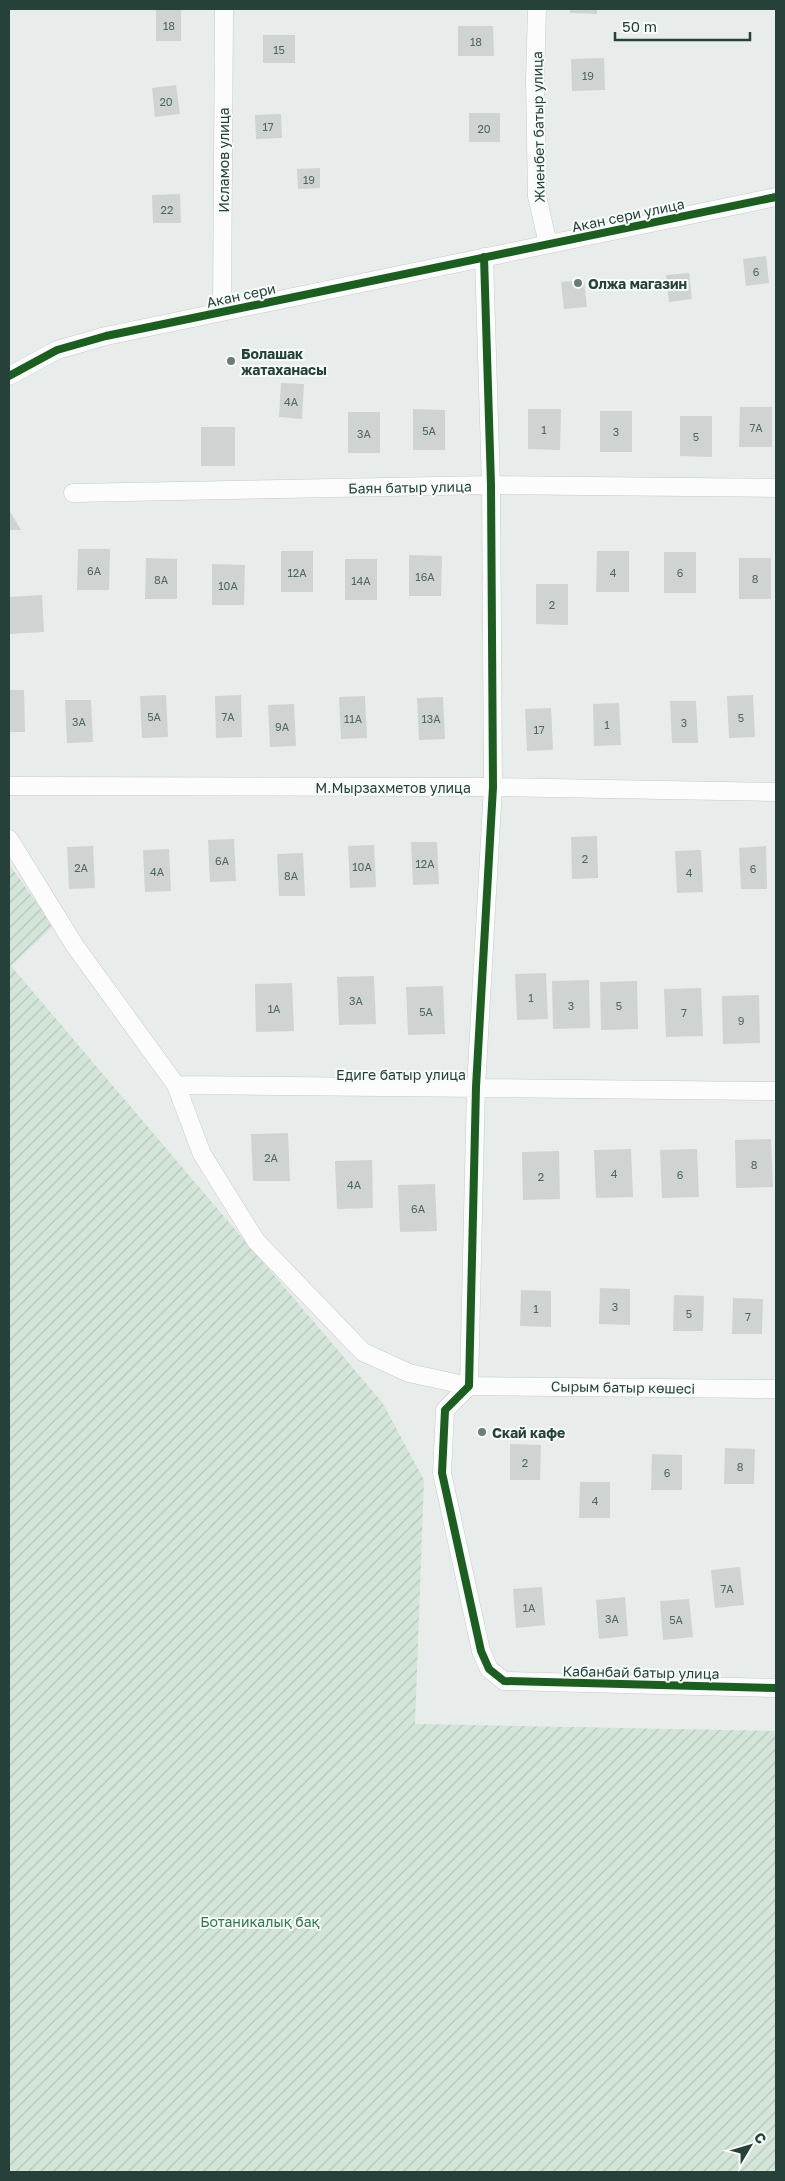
<svg xmlns="http://www.w3.org/2000/svg" width="785" height="2181" font-family="'Golos Text',sans-serif">
<style>
.garden{fill:url(#garden-furrows)}
.building{fill:#cfd4d2}
.lines{fill:none;stroke-linecap:round;stroke-linejoin:round}
.minor-casing{stroke:#c5cac8;stroke-width:19}
.minor{stroke:#fcfcfc;stroke-width:18}
.cycleway-casing{stroke:#f7fbf9;stroke-width:11}
.cycleway{stroke:#1b5e20;stroke-width:8}
.poi-dot{fill:#697d78;stroke:#f7fbf9;stroke-width:2}
.labels{text-anchor:middle;dominant-baseline:central;stroke-width:4;stroke-linejoin:round;paint-order:stroke}
.number-label{font-size:11px;fill:#506661}
.street-label{font-size:14px;fill:#25413a;stroke:#f7fbf9}
.poi-label{font-size:14px;font-weight:bold;fill:#25413a;stroke:#f7fbf9;text-anchor:start}
.park-label{font-size:14px;fill:#2f784c;stroke:#f7fbf9}
</style>
<defs>
<pattern id="garden-furrows" width="10" height="10" patternUnits="userSpaceOnUse" patternTransform="scale(1.25)"><rect width="10" height="10" fill="#d2e5d8"/><path d="M-1 1l2-2M0 10L10 0M9 11l2-2" fill="none" stroke="#b4c6ba"/></pattern>
</defs>
<rect width="100%" height="100%" fill="#e8edeb"/>
<path class="garden" d="M 9,864 L 53,926 L 11,966 L 382,1402 L 424,1480 L 415,1724 L 776,1731 L 776,2172 L 9,2172 Z"/>
<path class="building" d="M 156,9 L 181,9 L 181,41 L 156,41 Z
M 570,9 L 597,9 L 597,14 L 570,13 Z
M 458,26 L 493,26 L 494,56 L 458,56 Z
M 263,35 L 295,35 L 295,63 L 263,63 Z
M 604,58 L 605,90 L 572,91 L 571,59 Z
M 176,85 L 180,114 L 155,117 L 152,88 Z
M 469,113 L 500,113 L 500,142 L 469,142 Z
M 281,114 L 282,138 L 256,139 L 255,115 Z
M 320,168 L 320,188 L 298,189 L 297,169 Z
M 180,194 L 181,223 L 153,223 L 152,195 Z
M 766,256 L 769,283 L 746,286 L 743,259 Z
M 689,273 L 692,299 L 669,302 L 666,275 Z
M 584,280 L 587,307 L 564,309 L 561,282 Z
M 281,383 L 304,384 L 302,419 L 279,417 Z
M 740,407 L 772,407 L 772,447 L 739,447 Z
M 413,409 L 445,410 L 445,450 L 413,450 Z
M 528,409 L 561,409 L 560,450 L 528,449 Z
M 600,411 L 632,411 L 632,452 L 600,452 Z
M 348,412 L 380,412 L 380,453 L 348,453 Z
M 680,416 L 712,416 L 712,457 L 680,456 Z
M 201,427 L 235,427 L 235,466 L 201,466 Z
M 9,510 L 21,530 L 9,530 Z
M 78,549 L 110,549 L 109,590 L 77,590 Z
M 281,551 L 313,551 L 313,592 L 281,592 Z
M 597,551 L 629,551 L 629,592 L 596,592 Z
M 664,552 L 696,552 L 696,593 L 664,593 Z
M 409,555 L 442,556 L 441,596 L 409,596 Z
M 146,558 L 177,559 L 177,599 L 145,599 Z
M 739,558 L 771,558 L 771,599 L 739,599 Z
M 345,559 L 377,559 L 377,600 L 345,600 Z
M 212,564 L 245,565 L 244,605 L 212,605 Z
M 536,584 L 568,584 L 568,625 L 536,624 Z
M 42,595 L 44,632 L 9,634 L 9,597 Z
M 9,690 L 24,690 L 25,732 L 9,732 Z
M 166,695 L 168,737 L 142,738 L 140,696 Z
M 241,695 L 242,737 L 216,738 L 215,696 Z
M 753,695 L 755,737 L 729,738 L 727,696 Z
M 365,696 L 367,738 L 341,739 L 339,697 Z
M 443,697 L 445,739 L 419,740 L 417,698 Z
M 65,700 L 91,700 L 93,742 L 67,743 Z
M 670,701 L 696,701 L 698,743 L 672,743 Z
M 619,703 L 621,745 L 594,746 L 593,704 Z
M 294,704 L 296,746 L 270,747 L 268,705 Z
M 551,708 L 553,750 L 527,751 L 525,709 Z
M 597,836 L 598,878 L 572,879 L 571,837 Z
M 234,839 L 236,881 L 210,882 L 208,840 Z
M 411,842 L 437,842 L 439,884 L 413,885 Z
M 374,845 L 376,887 L 350,888 L 348,846 Z
M 93,846 L 95,888 L 69,889 L 67,847 Z
M 766,846 L 767,889 L 741,889 L 739,848 Z
M 169,849 L 171,891 L 145,892 L 143,850 Z
M 701,850 L 703,892 L 677,893 L 675,851 Z
M 303,853 L 305,896 L 279,896 L 277,854 Z
M 546,973 L 548,1019 L 517,1020 L 515,974 Z
M 374,976 L 376,1024 L 339,1025 L 337,977 Z
M 589,980 L 590,1028 L 553,1029 L 552,981 Z
M 637,981 L 638,1029 L 601,1030 L 600,982 Z
M 292,983 L 294,1031 L 256,1032 L 255,984 Z
M 443,986 L 445,1034 L 408,1035 L 406,987 Z
M 701,988 L 703,1036 L 666,1037 L 664,989 Z
M 759,995 L 760,1043 L 723,1044 L 722,996 Z
M 288,1133 L 290,1181 L 253,1181 L 251,1134 Z
M 771,1139 L 773,1187 L 736,1188 L 735,1140 Z
M 631,1149 L 633,1197 L 596,1198 L 594,1150 Z
M 697,1149 L 699,1197 L 662,1198 L 660,1150 Z
M 559,1151 L 560,1199 L 523,1200 L 522,1152 Z
M 372,1160 L 373,1208 L 337,1209 L 335,1161 Z
M 435,1184 L 437,1231 L 400,1232 L 398,1185 Z
M 600,1288 L 630,1289 L 630,1325 L 599,1324 Z
M 521,1290 L 551,1291 L 551,1327 L 520,1326 Z
M 674,1295 L 704,1296 L 703,1331 L 673,1331 Z
M 733,1298 L 763,1299 L 762,1334 L 732,1334 Z
M 510,1444 L 541,1445 L 540,1480 L 510,1480 Z
M 725,1448 L 755,1449 L 754,1484 L 724,1484 Z
M 652,1454 L 682,1455 L 682,1490 L 651,1490 Z
M 580,1482 L 610,1482 L 610,1518 L 579,1518 Z
M 740,1567 L 744,1605 L 715,1608 L 711,1570 Z
M 542,1587 L 545,1625 L 516,1628 L 513,1589 Z
M 625,1597 L 628,1636 L 599,1639 L 596,1600 Z
M 689,1599 L 693,1637 L 663,1640 L 660,1601 Z"/>
<g class="lines">
<g class="minor-casing">
<path id="minor" d="M 537,9 L 535,80 L 537,196 L 548,244
M 484,257 L 491,485 L 493,787 L 476,1087 L 469,1386 L 445,1410 L 442,1473 L 481,1651 L 489,1669 L 504,1681 L 776,1688
M 222,312 L 224,9
M 9,376 L 57,350 L 106,336 L 776,197
M 73,493 L 491,485 L 776,488
M 9,786 L 493,787 L 776,792
M 9,839 L 75,946 L 176,1085 L 202,1154 L 256,1241 L 363,1352 L 409,1373 L 469,1386 L 776,1389
M 176,1085 L 776,1091"/>
</g>
<use href="#minor" class="minor"/>
<g class="cycleway-casing">
<path id="cycleway" d="M 484,257 L 491,485 L 493,787 L 476,1087 L 469,1386 L 445,1410 L 442,1473 L 481,1651 L 489,1669 L 504,1681 L 776,1688
M 9,376 L 57,350 L 106,336 L 776,197"/>
</g>
<use href="#cycleway" class="cycleway"/>
</g>
<g class="poi-dot">
<circle cx="578" cy="283" r="5"/>
<circle cx="231" cy="361" r="5"/>
<circle cx="482" cy="1432" r="5"/>
</g>
<g class="labels">
<g class="number-label">
<text x="169" y="25">18</text>
<text x="476" y="41">18</text>
<text x="279" y="49">15</text>
<text x="588" y="75">19</text>
<text x="166" y="101">20</text>
<text x="268" y="126">17</text>
<text x="484" y="128">20</text>
<text x="309" y="179">19</text>
<text x="167" y="209">22</text>
<text x="756" y="271">6</text>
<text x="291" y="401">4А</text>
<text x="756" y="427">7А</text>
<text x="544" y="429">1</text>
<text x="429" y="430">5А</text>
<text x="616" y="431">3</text>
<text x="364" y="433">3А</text>
<text x="696" y="436">5</text>
<text x="94" y="570">6А</text>
<text x="297" y="572">12А</text>
<text x="613" y="572">4</text>
<text x="680" y="572">6</text>
<text x="425" y="576">16А</text>
<text x="755" y="578">8</text>
<text x="161" y="579">8А</text>
<text x="361" y="580">14А</text>
<text x="228" y="585">10А</text>
<text x="552" y="604">2</text>
<text x="154" y="716">5А</text>
<text x="228" y="716">7А</text>
<text x="741" y="717">5</text>
<text x="353" y="718">11А</text>
<text x="431" y="718">13А</text>
<text x="79" y="721">3А</text>
<text x="684" y="722">3</text>
<text x="607" y="724">1</text>
<text x="282" y="726">9А</text>
<text x="539" y="729">17</text>
<text x="585" y="858">2</text>
<text x="222" y="860">6А</text>
<text x="425" y="863">12А</text>
<text x="362" y="866">10А</text>
<text x="81" y="867">2А</text>
<text x="753" y="868">6</text>
<text x="157" y="871">4А</text>
<text x="689" y="872">4</text>
<text x="291" y="875">8А</text>
<text x="531" y="997">1</text>
<text x="356" y="1000">3А</text>
<text x="571" y="1005">3</text>
<text x="619" y="1005">5</text>
<text x="274" y="1008">1А</text>
<text x="426" y="1011">5А</text>
<text x="684" y="1012">7</text>
<text x="741" y="1020">9</text>
<text x="271" y="1157">2А</text>
<text x="754" y="1164">8</text>
<text x="614" y="1173">4</text>
<text x="680" y="1174">6</text>
<text x="541" y="1176">2</text>
<text x="354" y="1184">4А</text>
<text x="418" y="1208">6А</text>
<text x="615" y="1306">3</text>
<text x="536" y="1308">1</text>
<text x="689" y="1313">5</text>
<text x="748" y="1316">7</text>
<text x="525" y="1462">2</text>
<text x="740" y="1466">8</text>
<text x="667" y="1472">6</text>
<text x="595" y="1500">4</text>
<text x="727" y="1588">7А</text>
<text x="529" y="1607">1А</text>
<text x="612" y="1618">3А</text>
<text x="676" y="1619">5А</text>
</g>
<g class="street-label">
<text transform="translate(538 127) rotate(-91)">Жиенбет батыр улица</text>
<text transform="translate(223 160) rotate(-90)">Исламов улица</text>
<text transform="translate(628 215) rotate(-12)">Акан сери улица</text>
<text transform="translate(241 295) rotate(-12)">Акан сери</text>
<text transform="translate(410 487) rotate(-1)">Баян батыр улица</text>
<text x="393" y="787">М.Мырзахметов улица</text>
<text x="401" y="1074">Едиге батыр улица</text>
<text transform="translate(623 1387) rotate(1)">Сырым батыр көшесі</text>
<text transform="translate(641 1672) rotate(1)">Кабанбай батыр улица</text>
</g>
<g class="poi-label">
<text x="588" y="283">Олжа магазин</text>
<text x="241" y="353">Болашак<tspan x="241" dy="16">жатаханасы</tspan></text>
<text x="492" y="1432">Скай кафе</text>
</g>
<g class="park-label">
<text x="260" y="1921">Ботаникалық бақ</text>
</g>
</g>
<rect width="785" height="2181" fill="none" stroke="#25413a" stroke-width="20"/>
<g transform="translate(750 2146) rotate(52)" stroke="#f7fbf9" stroke-width="4" paint-order="stroke">
<path d="M0-4L9 19L0 12L-9 19Z" fill="#25413a"/>
<text y="-8" font-size="14" font-weight="bold" text-anchor="middle" fill="#25413a">С</text>
</g>
<path d="M615 32v8h135v-8" fill="none" stroke="#25413a" stroke-width="2.5"/>
<text x="622" y="32" font-size="15" fill="#25413a" stroke="#f7fbf9" stroke-width="4" paint-order="stroke">50 m</text>
</svg>
